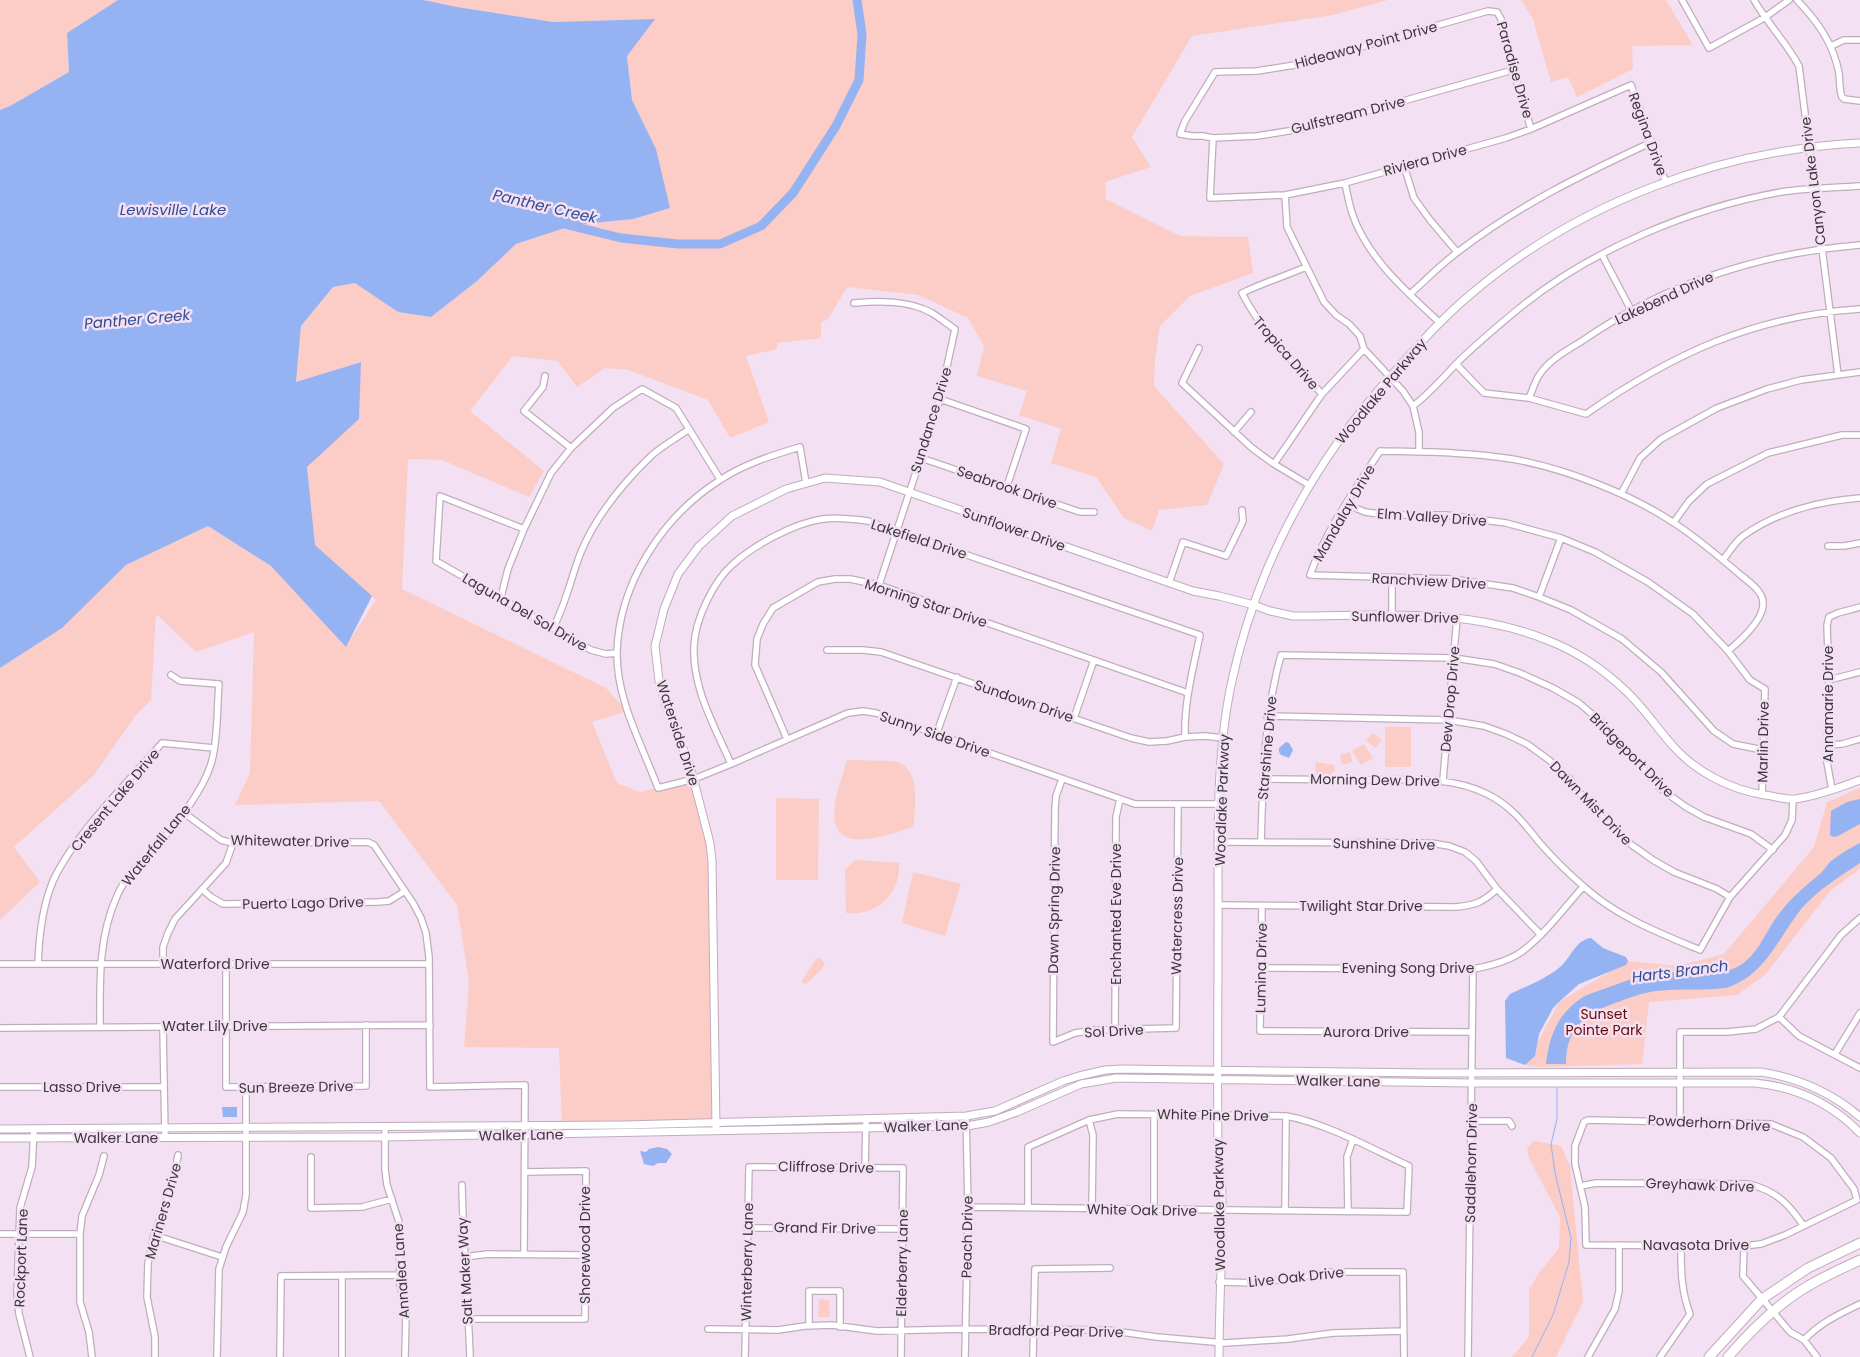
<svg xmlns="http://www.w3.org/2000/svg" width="1860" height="1357" font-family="Poppins,sans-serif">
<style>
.green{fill:#fbcdc6}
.water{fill:#95b2f2}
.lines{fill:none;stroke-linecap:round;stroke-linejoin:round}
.stream{stroke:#95b2f2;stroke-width:1}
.river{stroke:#95b2f2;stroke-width:9}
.minor-casing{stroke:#bfadbf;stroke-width:8}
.tertiary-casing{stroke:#bfadbf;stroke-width:9}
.primary-casing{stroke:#bfadbf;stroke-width:11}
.minor{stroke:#fff;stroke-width:5.5}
.tertiary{stroke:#fff;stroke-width:7}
.primary{stroke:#fff;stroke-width:9}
.labels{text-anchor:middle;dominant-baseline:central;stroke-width:5;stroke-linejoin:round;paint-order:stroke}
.street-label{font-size:14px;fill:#3d363d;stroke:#f3e0f2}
.park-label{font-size:14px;fill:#6a0a0a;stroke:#f3e0f2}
.water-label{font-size:15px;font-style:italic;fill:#2f4c97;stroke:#f3e0f2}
</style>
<rect width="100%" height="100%" fill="#f3e0f2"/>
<path class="green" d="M 0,0 L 118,0 L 67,33 L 69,72 L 10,106 L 0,110 Z
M 423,0 L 1388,0 L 1333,15 L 1192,36 L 1132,137 L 1151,167 L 1105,182 L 1106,199 L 1180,236 L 1248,237 L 1253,273 L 1190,296 L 1160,326 L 1155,360 L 1154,386 L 1224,464 L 1207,505 L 1159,510 L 1152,531 L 1124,518 L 1096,477 L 1051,463 L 1061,429 L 1019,415 L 1027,391 L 977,376 L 984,346 L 968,318 L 918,295 L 847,287 L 828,319 L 821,323 L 821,338 L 777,343 L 777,349 L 746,356 L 769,422 L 730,438 L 708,400 L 628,370 L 605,368 L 577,387 L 558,361 L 513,356 L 470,411 L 544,471 L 529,497 L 442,460 L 408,459 L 402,589 L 606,688 L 627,711 L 592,722 L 617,783 L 640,792 L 694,779 L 711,852 L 716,1123 L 562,1125 L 559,1048 L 464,1047 L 469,982 L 457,905 L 379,801 L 235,805 L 250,773 L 254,632 L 196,652 L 156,614 L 151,700 L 136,715 L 94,775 L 14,847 L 40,882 L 0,920 L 0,668 L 62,628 L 126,565 L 208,526 L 271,566 L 346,646 L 376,600 L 315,545 L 307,466 L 359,419 L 360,362 L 296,382 L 301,326 L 333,287 L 355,283 L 398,312 L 431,317 L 477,281 L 516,244 L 574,225 L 633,219 L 656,149 L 632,100 L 627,55 L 654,19 L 553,22 L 457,7 Z
M 1521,0 L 1666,0 L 1693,45 L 1632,46 L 1633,69 L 1577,97 L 1568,77 L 1551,82 L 1533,19 Z
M 1385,727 L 1411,727 L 1411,767 L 1385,767 Z
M 1373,733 L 1382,740 L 1375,748 L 1366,741 Z
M 1364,744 L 1373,758 L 1361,765 L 1352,751 Z
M 1350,752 L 1352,762 L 1342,765 L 1340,755 Z
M 847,760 L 894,761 C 923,768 914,805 914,827 C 899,831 884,837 868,839 C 814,845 839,789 847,760 Z
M 1316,762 L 1334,765 L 1335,770 L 1330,775 L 1316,774 L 1315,766 Z
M 1860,788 L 1860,869 L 1831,890 L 1765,975 L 1737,995 L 1649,1002 L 1642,1064 L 1538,1067 L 1525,1065 L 1560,1001 L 1628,961 L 1678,966 L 1724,954 L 1814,847 L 1827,802 Z
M 776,798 L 819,799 L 818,880 L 776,880 Z
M 855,860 L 899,863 C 901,893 877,917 846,913 L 845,870 Z
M 913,872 L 961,884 L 945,936 L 902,923 Z
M 820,958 L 825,964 C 823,969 811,979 806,984 L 801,982 L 816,959 Z
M 1535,1141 L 1561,1146 L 1570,1166 L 1583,1302 L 1556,1357 L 1512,1357 L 1525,1342 L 1529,1335 L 1529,1290 L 1539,1273 L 1559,1248 L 1560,1217 L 1529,1158 L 1527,1147 Z
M 819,1299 L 829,1300 L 830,1317 L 818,1317 Z"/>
<path class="water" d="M 118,0 L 423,0 L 457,7 L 553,22 L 655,19 L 627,56 L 632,100 L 656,149 L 670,208 L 633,219 L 574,225 L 516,244 L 477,281 L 431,317 L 398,312 L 355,283 L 333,287 L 301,326 L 296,382 L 361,362 L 359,419 L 307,467 L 315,545 L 372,596 L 346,647 L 271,566 L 208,526 L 126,565 L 62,628 L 0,668 L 0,110 L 10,106 L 69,72 L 67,33 Z
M 1286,742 L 1289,743 L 1293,750 L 1289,758 L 1281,755 L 1279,752 L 1279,748 Z
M 1860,799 L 1860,824 L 1838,836 L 1834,837 L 1830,835 L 1831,811 L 1847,802 Z
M 1860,843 L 1860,863 C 1839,877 1819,889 1802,908 C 1777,939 1766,975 1726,988 C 1703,991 1679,988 1656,991 C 1641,993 1629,998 1615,1003 C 1584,1014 1566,1029 1566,1064 L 1546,1064 C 1549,1036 1558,1013 1583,997 C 1593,992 1605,989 1615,985 C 1631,979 1650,972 1667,972 C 1689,972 1714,977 1735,968 C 1757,958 1764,934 1778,915 C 1790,899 1805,886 1821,873 C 1825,869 1827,865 1831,861 C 1840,854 1850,848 1860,843 Z
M 1591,938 L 1603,948 L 1626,957 L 1628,961 L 1626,965 L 1579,984 L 1560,1001 L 1553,1008 L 1539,1034 L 1535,1056 L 1525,1065 L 1506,1058 L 1505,1001 L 1510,994 C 1527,986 1546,979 1560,967 C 1571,958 1575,940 1591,938 Z
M 222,1107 L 237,1107 L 237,1117 L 223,1117 Z
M 658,1147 L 667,1149 L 672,1154 L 666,1163 L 658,1163 L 653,1166 L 644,1164 L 640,1151 L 646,1152 L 649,1149 Z"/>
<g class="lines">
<path class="stream" d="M 1532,1357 L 1553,1315 L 1569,1262 L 1571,1238 L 1555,1173 L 1551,1144 L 1557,1119 L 1557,1088"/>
<path class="river" d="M 560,223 L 621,238 L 678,244 L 720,244 L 761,226 L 793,193 L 836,126 L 859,80 L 862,34 L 857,0"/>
<g class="minor-casing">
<path id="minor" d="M 1682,0 L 1709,48 L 1764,18 L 1789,0
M 1754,0 C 1767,23 1786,42 1799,66 L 1838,375
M 1797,0 C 1818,22 1833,43 1839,73 C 1840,81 1839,89 1842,97 L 1844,99 L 1860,101
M 1831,46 L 1844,40 L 1860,40
M 1513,70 L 1307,128 L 1257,136 L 1213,138 L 1203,136 L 1192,136 L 1180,134 L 1185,121 L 1215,72 L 1257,71 L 1301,64 L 1488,11 L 1497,12 L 1501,19 L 1513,70 L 1531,129
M 1213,138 L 1210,198 L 1285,195 L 1345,183 L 1506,138 L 1531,129 L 1631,85 L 1666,183
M 1404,166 L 1414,198 L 1430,220 L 1457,252
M 1345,183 C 1347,193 1349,203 1352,213 C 1367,258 1407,292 1440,323
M 1285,195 L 1287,227 L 1324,302 L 1336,315 L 1349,324 L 1360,336 L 1364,349 L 1403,391 L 1413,406 L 1419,432 L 1419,452
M 1602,255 L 1631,310
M 1306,267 C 1285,276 1263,283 1242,293 C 1262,332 1292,361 1322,394
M 1410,294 C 1426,280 1441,264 1459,251 C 1519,205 1583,174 1652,142
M 854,303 C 879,301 909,300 932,313 C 940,318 947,324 955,329 L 940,399 L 879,585
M 1199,348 L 1182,383 L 1252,448 L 1274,464 L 1309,485
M 1456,364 L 1484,393 L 1529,398 L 1586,414 C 1672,354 1754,316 1860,309
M 545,376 L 543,387 L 524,411 L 571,448
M 1529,398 C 1532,392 1534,384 1538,377 C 1547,361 1566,351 1582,341 C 1664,284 1761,253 1860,245
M 940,399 L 1026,429 L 1007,486
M 1413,406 C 1429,394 1442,379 1456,364 C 1477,343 1499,325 1522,306 C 1593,249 1691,208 1781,192 C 1807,188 1833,188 1860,186
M 1234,432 L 1251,412
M 921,458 L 1080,512 L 1094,512
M 1274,464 L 1322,394 L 1364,349
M 806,483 L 800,447 C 773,455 744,464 720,480 C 663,516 619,583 617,652 C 616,699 642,745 658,788 L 694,779 L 731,764 L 848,713 L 863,711 L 876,713 L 1135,804 L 1219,804
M 1621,494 L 1640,458 L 1661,439 L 1717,408 L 1767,389 L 1801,380 L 1860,372
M 1346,504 L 1365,512 L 1387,515 L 1446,515 L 1506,523 L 1561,538 L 1595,552 L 1648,582 L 1693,614 L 1728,651 L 1750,680 L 1765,689 L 1762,795
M 1674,522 L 1689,501 L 1707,484 L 1768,453 L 1842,435 L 1860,435
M 524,529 L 440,496 L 436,561 L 591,650 L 606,654 L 617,653
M 1828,546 L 1844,546 L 1860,543
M 1723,560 C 1729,552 1735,542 1743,536 C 1776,512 1820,501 1860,498
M 1169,583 L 1183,542 L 1226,556 L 1243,521 L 1242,510
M 501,597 L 508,569 L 524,529 L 551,473 L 571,448 L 613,408 L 642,389 L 676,408 L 720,479
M 1539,597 L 1561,538
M 1392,616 L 1392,578
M 553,628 C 566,604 571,577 581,552 C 596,516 623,483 651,456 C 662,446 677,438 689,429
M 827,650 L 863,650 L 881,652 L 1131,738 L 1149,742 L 1167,741 L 1185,737 L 1205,736 L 1223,738
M 1728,651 C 1740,641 1764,620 1763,603 C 1763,590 1746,580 1737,572 C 1717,555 1696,537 1674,523 C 1631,494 1564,468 1512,459 C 1469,452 1424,452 1380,451 C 1354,491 1326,530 1310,575 L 1452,579 L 1513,588 L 1539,597 L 1571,610 L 1622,639 L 1661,672 L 1714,731 L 1733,744 L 1763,750
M 1829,680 L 1860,672
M 1267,716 L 1448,720 L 1484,726 L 1506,734 L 1527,744 L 1549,760 L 1570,779 L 1586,801 L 1608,824 L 1629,843 L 1653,860 L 1674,872 L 1717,889 L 1730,897
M 1074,718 L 1094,660
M 936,735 L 957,677
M 787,739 L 755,665 L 757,639 L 763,624 L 773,608 L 818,582 L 835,579 L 850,579 L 879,585 L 1188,693
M 1827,745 L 1842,744 L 1860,739
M 731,764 C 715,727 692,688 694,646 C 695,620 713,582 732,565 C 754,545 794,523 823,519 C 837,517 853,519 868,521 L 1200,635 C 1193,669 1184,702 1185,737
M 1062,779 L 1056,796 L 1055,809 L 1053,1042 L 1075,1033 L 1096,1030 L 1176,1028 L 1178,804
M 1263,779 C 1299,779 1336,780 1372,780 C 1411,780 1451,776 1487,794 C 1510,805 1524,823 1539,842 C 1552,857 1567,872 1582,885 C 1615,916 1659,933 1700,950 L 1730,897 L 1785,835 L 1792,820 L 1793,799
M 1443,780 L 1457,618
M 1832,790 L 1827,762 L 1829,680 L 1827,625 L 1829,617 L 1838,613 L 1860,607
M 184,813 L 221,840 L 233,843 L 368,842 L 374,845 L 413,903 L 421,918 L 426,933 L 429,957 L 430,1087 L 525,1085 L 524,1254
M 1219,842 L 1431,843 L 1449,846 L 1465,852 L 1476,861 L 1497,889 L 1541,935
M 1261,842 C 1263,779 1264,716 1281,655 L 1454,658 L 1494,664 L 1520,673 L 1553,688 L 1579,703 L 1599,720 L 1661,789 L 1686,807 L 1704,817 L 1751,834 L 1773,850
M 202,889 L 211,897 L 223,904 L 378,902 L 389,901 L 405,891
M 1219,905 L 1456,907 C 1476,905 1483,902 1497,889
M 1262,906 L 1260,1031 L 1472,1032
M 0,964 L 429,964
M 38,964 C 39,936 42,907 53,881 C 74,835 128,782 162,743 L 214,748
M 163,964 L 163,947 L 168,933 L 175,919 L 226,863 L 233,843
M 226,964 L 226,1087 L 366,1086 L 366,1025
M 1262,968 L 1473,969 C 1490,966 1510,961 1524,950 C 1547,932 1564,908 1583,887
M 1779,1017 L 1799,1036 L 1860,1068
M 100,1027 C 100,982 98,938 117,896 C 127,872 150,854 167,834 C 184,814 208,782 213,756 C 218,733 217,707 219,684 L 180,681 L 171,675
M 163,1027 L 165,1137
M 0,1028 L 430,1025
M 1115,1030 L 1116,817 L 1120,799
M 1835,1054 L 1860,1013
M 0,1087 L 164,1087
M 1089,1120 L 1093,1135 L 1092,1209
M 1588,1120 L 1771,1124 L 1803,1137 L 1831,1158 L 1854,1189 L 1857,1200 L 1785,1235 L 1761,1244 L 1744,1246 L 1586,1245 L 1585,1207 L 1575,1164 L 1575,1146 L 1584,1122 Z
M 1471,1121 L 1509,1121 L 1512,1126
M 1680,1121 L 1680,1032 L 1727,1032 L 1756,1029 L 1779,1017 L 1841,935 L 1860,918
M 385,1127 L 385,1169 L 387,1185 L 399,1222 L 400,1284 L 406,1313 L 405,1357
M 311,1157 L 311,1208 L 362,1207 L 392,1199
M 865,1168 L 866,1119
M 462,1185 C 463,1242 468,1299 470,1357
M 1581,1186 L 1596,1183 L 1749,1184 C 1776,1191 1788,1203 1803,1225
M 968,1207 L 1407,1212 L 1409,1166 C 1372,1149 1326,1123 1286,1116 L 1118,1114 L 1089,1120 L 1028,1147 L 1028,1208
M 1154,1210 L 1154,1115
M 1285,1211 L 1286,1116
M 1348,1212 L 1347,1157 L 1353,1139
M 748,1228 L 902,1229
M 0,1234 L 80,1234
M 154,1235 L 222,1257
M 1744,1246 L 1743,1276 L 1790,1332 L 1804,1340 L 1817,1357
M 464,1257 L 488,1254 L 585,1255
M 342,1276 L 342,1357
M 1219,1282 L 1259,1283 L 1330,1272 L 1403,1272 L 1404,1357
M 468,1319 L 585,1319 L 586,1171 L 525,1172
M 809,1326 L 809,1291 L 840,1291 L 840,1327
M 708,1329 L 778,1330 L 805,1326 L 832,1325 L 877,1331 L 965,1329 L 1107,1330 L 1157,1337 L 1225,1343 L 1288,1339 L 1333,1333 L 1403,1331
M 1804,1340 C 1820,1323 1839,1314 1860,1304
M 30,1357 L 19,1314 L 17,1294 L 20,1208 L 32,1167 L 34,1128
M 92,1357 L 89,1332 L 80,1302 L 80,1234 L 82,1216 L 99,1175 L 104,1156
M 155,1357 L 155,1337 L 147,1297 L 148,1263 L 154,1235 L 173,1183 L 178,1155
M 217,1357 L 219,1269 L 226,1247 L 243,1212 L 246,1195 L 246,1087
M 280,1357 L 281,1276 L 400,1275
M 745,1357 L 749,1167 L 903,1168 L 901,1357
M 965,1357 L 968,1207 L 966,1116
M 1033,1357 L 1035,1269 L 1110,1268
M 1468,1357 L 1473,969
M 1588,1357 L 1615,1309 L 1619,1291 L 1619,1245
M 1660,1357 L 1690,1314 C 1681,1291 1681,1270 1681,1245"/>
</g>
<g class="tertiary-casing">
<path id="tertiary" d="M 716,1127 L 712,861 L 710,843 L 690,766 L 665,703 L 659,681 L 655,646 L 664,609 L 678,574 L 699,546 L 732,516 L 786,489 L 825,478 L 880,482 L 1193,591 L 1219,596 L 1254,605 L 1270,611 L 1293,616 C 1378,616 1467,607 1547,640 C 1576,651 1604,670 1626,691 C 1644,708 1657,728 1673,746 C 1696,772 1731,790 1765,795 C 1774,796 1785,800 1795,799 C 1817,796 1839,788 1860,780
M 0,1129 L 625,1125 L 966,1116 L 995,1111 L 1063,1081 L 1079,1076 L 1105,1070 L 1121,1069 L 1428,1073 L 1761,1072 C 1798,1078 1831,1092 1860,1117
M 0,1138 L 384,1137 L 967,1126 L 989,1122 L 1017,1112 L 1081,1084 L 1116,1078 L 1472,1083 L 1755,1083 C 1796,1087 1831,1103 1860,1133
M 1219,1357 C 1219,1310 1222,1263 1222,1216 C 1222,1200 1222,1184 1221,1168 C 1220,1160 1218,1153 1218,1145 C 1217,1077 1218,1009 1218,941 C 1219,857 1214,772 1230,690 C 1254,572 1310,467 1389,378 C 1415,349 1441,319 1471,294 C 1579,202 1720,150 1860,143"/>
</g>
<g class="primary-casing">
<path id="primary" d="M 1709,1357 L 1762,1299 L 1808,1268 L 1860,1243
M 1728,1357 C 1752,1329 1777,1304 1808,1286 C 1825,1276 1843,1268 1860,1260"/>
</g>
<use href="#minor" class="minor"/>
<use href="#tertiary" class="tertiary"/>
<use href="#primary" class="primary"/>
</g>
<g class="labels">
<g class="street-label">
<text transform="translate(1366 45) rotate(-15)">Hideaway Point Drive</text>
<text transform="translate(1515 70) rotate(74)">Paradise Drive</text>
<text transform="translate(1348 115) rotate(-14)">Gulfstream Drive</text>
<text transform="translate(1648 134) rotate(70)">Regina Drive</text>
<text transform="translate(1425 160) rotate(-15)">Riviera Drive</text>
<text transform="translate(1813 181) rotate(-97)">Canyon Lake Drive</text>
<text transform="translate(1664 298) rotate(-25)">Lakebend Drive</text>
<text transform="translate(1286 353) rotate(49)">Tropica Drive</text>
<text transform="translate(1381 391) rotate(-50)">Woodlake Parkway</text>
<text transform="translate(931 420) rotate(-73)">Sundance Drive</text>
<text transform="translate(1007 487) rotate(19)">Seabrook Drive</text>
<text transform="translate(1344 513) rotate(-60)">Mandalay Drive</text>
<text transform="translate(1432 517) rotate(4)">Elm Valley Drive</text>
<text transform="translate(1014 529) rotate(19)">Sunflower Drive</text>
<text transform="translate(919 539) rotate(18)">Lakefield Drive</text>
<text transform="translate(1429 581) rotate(3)">Ranchview Drive</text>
<text transform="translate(926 603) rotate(18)">Morning Star Drive</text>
<text transform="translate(525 612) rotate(30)">Laguna Del Sol Drive</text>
<text transform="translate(1405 617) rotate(1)">Sunflower Drive</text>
<text transform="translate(1450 699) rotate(-85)">Dew Drop Drive</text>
<text transform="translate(1024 701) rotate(19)">Sundown Drive</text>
<text transform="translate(1828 704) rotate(-90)">Annamarie Drive</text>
<text transform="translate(678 733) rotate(72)">Waterside Drive</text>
<text transform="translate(935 734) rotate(19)">Sunny Side Drive</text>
<text transform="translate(1763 742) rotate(-89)">Marlin Drive</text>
<text transform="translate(1267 748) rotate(-85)">Starshine Drive</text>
<text transform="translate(1632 755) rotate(45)">Bridgeport Drive</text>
<text transform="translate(1375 780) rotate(1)">Morning Dew Drive</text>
<text transform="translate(115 800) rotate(-50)">Cresent Lake Drive</text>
<text transform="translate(1222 800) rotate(-88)">Woodlake Parkway</text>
<text transform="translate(1591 803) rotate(46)">Dawn Mist Drive</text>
<text transform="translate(290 841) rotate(1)">Whitewater Drive</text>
<text transform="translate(1384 844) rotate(1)">Sunshine Drive</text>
<text transform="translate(156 845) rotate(-51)">Waterfall Lane</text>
<text transform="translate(303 903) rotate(-1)">Puerto Lago Drive</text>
<text x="1361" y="906">Twilight Star Drive</text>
<text transform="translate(1054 910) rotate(-89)">Dawn Spring Drive</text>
<text transform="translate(1116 914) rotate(-90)">Enchanted Eve Drive</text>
<text transform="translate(1177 916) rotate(-89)">Watercress Drive</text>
<text x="215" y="964">Waterford Drive</text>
<text transform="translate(1261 968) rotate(-89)">Lumina Drive</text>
<text x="1408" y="968">Evening Song Drive</text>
<text x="215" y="1026">Water Lily Drive</text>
<text transform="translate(1114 1031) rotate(-3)">Sol Drive</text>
<text x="1366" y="1032">Aurora Drive</text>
<text transform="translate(1338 1081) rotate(1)">Walker Lane</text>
<text x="82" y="1087">Lasso Drive</text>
<text transform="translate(296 1087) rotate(-1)">Sun Breeze Drive</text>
<text transform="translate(1213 1115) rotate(1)">White Pine Drive</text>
<text transform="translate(1709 1123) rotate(3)">Powderhorn Drive</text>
<text transform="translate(926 1126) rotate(-2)">Walker Lane</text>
<text transform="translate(521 1135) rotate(-1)">Walker Lane</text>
<text x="116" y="1138">Walker Lane</text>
<text transform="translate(1471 1163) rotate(-89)">Saddlehorn Drive</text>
<text transform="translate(826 1167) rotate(1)">Cliffrose Drive</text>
<text transform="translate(1700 1185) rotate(2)">Greyhawk Drive</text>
<text transform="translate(1219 1205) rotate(-91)">Woodlake Parkway</text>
<text transform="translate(1142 1210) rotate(1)">White Oak Drive</text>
<text transform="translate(163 1211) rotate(-74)">Mariners Drive</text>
<text transform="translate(825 1228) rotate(1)">Grand Fir Drive</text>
<text transform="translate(967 1237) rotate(-89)">Peach Drive</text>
<text transform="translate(585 1245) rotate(-90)">Shorewood Drive</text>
<text x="1696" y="1245">Navasota Drive</text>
<text transform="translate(21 1258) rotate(-88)">Rockport Lane</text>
<text transform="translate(747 1262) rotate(-89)">Winterberry Lane</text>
<text transform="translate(902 1263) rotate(-89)">Elderberry Lane</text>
<text transform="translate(401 1271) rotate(-94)">Annalea Lane</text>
<text transform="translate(465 1271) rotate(-93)">Salt Maker Way</text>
<text transform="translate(1296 1277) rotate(-6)">Live Oak Drive</text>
<text transform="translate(1056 1331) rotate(1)">Bradford Pear Drive</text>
</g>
<g class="park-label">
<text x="1604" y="1014">Sunset<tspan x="1604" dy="16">Pointe Park</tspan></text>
</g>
<g class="water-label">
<text transform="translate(545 206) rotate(13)">Panther Creek</text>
<text x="173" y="209">Lewisville Lake</text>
<text transform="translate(137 319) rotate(-5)">Panther Creek</text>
<text transform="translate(1680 971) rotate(-7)">Harts Branch</text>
</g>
</g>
</svg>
